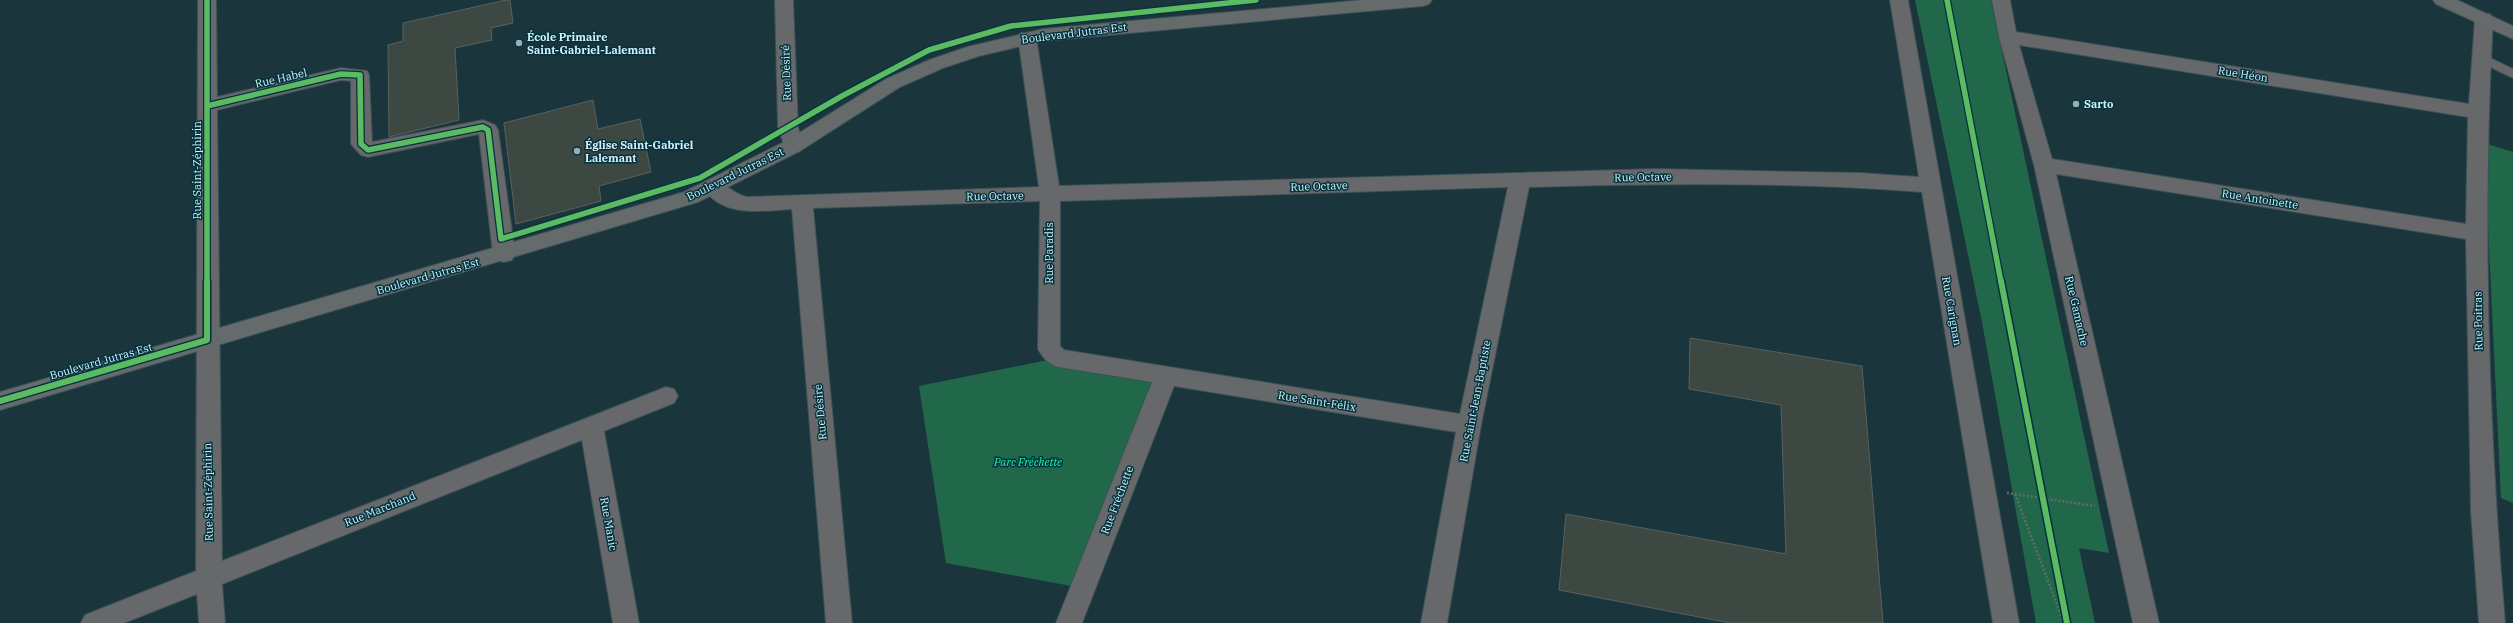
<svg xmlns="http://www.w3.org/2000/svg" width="2513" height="623" font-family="'IBM Plex Serif',serif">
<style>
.green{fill:#21684a}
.building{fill:#3d4843;stroke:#58625e}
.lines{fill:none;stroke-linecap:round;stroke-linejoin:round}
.lane-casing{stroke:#3c5157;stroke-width:2}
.street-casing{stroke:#3c5157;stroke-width:2}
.secondary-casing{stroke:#3c5157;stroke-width:2}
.path{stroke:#626b6d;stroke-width:2.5;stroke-dasharray:2 2;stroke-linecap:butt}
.lane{fill:#666869;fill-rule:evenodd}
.street{fill:#666869;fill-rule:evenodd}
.secondary{fill:#656a6b;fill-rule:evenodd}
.cycleway-far1-casing{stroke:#01333f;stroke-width:8}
.cycleway-casing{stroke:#01333f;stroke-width:9}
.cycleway-far1{stroke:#5cba63;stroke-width:5.5}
.cycleway{stroke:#5cba63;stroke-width:6}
.poi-dot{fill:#96aeb6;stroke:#01333f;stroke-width:1.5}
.labels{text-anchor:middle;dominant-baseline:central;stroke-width:3;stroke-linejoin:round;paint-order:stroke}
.street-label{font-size:11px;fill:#d8eff7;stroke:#01333f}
.poi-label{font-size:11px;font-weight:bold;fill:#d8eff7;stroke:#01333f;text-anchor:start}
.park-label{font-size:11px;font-style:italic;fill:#20fca7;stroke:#01333f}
</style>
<rect width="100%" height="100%" fill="#1b353c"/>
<path class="green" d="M 1915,0 L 1991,0 L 2109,553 L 2079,548 L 2095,623 L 2036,623 L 1982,322 Z
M 2484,143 L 2513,152 L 2513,503 L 2501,498 Z
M 1058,358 L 1166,376 L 1082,588 L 946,563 L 919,386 Z"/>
<path class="building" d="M 506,0 L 510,0 L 513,23 L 491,28 L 492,40 L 455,48 L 459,120 L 389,137 L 388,45 L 403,41 L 403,23 Z
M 593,100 L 598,129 L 640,119 L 651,172 L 599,186 L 601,201 L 516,224 L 504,123 Z
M 1690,338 L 1862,366 L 1883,623 L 1730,623 L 1559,590 L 1566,514 L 1786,554 L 1781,405 L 1689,389 Z"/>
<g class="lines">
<g class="lane-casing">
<path id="lane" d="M 2480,53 L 2513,69 L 2513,78 L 2476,60 L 2476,54 Z"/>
</g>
<g class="street-casing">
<path id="street" d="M 198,0 L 216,0 L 217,97 L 341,68 L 367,71 L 369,75 L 372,142 L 483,120 L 495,125 L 498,130 L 515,254 L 512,260 L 504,262 L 496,260 L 493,254 L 479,134 L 368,157 L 361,155 L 351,144 L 351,81 L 341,80 L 217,110 L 222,561 L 666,387 L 674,389 L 678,396 L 674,403 L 604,431 L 639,623 L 613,623 L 582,440 L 222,584 L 225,623 L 199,623 L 197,594 L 124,623 L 81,623 L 85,615 L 196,571 Z
M 775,0 L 793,0 L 798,127 L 803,146 L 800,151 L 793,153 L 786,151 L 778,127 Z
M 1890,0 L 1908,0 L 2019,623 L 1993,623 L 1922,192 C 1791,182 1660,183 1529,187 L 1481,425 L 1447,623 L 1421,623 L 1456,432 L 1174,386 L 1082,623 L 1056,623 L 1152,382 L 1058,367 C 1048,364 1043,358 1038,349 L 1040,201 L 813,208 L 852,623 L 826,623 L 792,209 C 762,211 721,218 703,187 L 706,182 C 722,177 731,194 747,197 L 1039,187 L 1018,37 L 1021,33 L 1033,33 L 1036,37 L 1059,186 L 1657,169 L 1860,173 L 1919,177 ZM 1508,187 L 1460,414 L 1064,350 L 1060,346 L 1060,201 Z
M 1992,0 L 2010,0 L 2016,32 L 2469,104 L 2475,18 L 2478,14 L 2490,14 L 2493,18 C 2482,219 2488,422 2505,623 L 2479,623 L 2471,511 L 2466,239 L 2056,174 L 2159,623 L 2133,623 L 2034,165 L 1999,37 ZM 2019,45 L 2468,117 L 2466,224 L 2052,159 Z"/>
</g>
<g class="secondary-casing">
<path id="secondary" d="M 1363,0 L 1432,0 L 1429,4 L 1423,6 L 1043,41 L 979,56 L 943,68 L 900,87 L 800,151 L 698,202 L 0,410 L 0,392 L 684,192 L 786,141 L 886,79 L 929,60 L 967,47 L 1043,29 Z
M 2433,0 L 2457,0 L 2513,26 L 2513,39 L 2436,4 Z"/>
</g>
<path class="path" d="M 2007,493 L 2095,506
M 2015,494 L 2064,623"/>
<use href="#lane" class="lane"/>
<use href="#street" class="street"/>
<use href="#secondary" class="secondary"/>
<g class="cycleway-far1-casing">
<path id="cycleway-far1" d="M 207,0 L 207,282
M 1947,0 L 2001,282
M 207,106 L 341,74 L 360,75 L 361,144 L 368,150 L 483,127 L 488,130 L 501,239 L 700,178 L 842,96 L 929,50 L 1011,26 L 1256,0"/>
</g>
<g class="cycleway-casing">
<path id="cycleway" d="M 2001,281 L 2067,623
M 0,401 L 207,340 L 207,281"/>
</g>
<use href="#cycleway-far1" class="cycleway-far1"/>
<use href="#cycleway" class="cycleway"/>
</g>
<g class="poi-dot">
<circle cx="519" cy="43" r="4"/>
<circle cx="2076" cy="104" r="4"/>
<circle cx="577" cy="151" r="4"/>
</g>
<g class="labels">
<g class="street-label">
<text transform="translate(1074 33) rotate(-7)">Boulevard Jutras Est</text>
<text transform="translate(786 73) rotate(-92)">Rue Désiré</text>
<text transform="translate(2243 74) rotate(9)">Rue Héon</text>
<text transform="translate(281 78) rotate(-13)">Rue Habel</text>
<text transform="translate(197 170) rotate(-90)">Rue Saint-Zéphirin</text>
<text transform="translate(735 174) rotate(-26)">Boulevard Jutras Est</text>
<text transform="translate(1643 177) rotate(-1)">Rue Octave</text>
<text transform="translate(1319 186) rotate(-2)">Rue Octave</text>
<text transform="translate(995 196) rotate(-1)">Rue Octave</text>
<text transform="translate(2260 199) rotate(9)">Rue Antoinette</text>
<text transform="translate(1049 253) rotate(-90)">Rue Paradis</text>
<text transform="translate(428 276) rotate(-16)">Boulevard Jutras Est</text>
<text transform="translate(1952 311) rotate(80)">Rue Carignan</text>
<text transform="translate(2077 311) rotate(77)">Rue Gamache</text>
<text transform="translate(2478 321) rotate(-91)">Rue Poitras</text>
<text transform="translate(101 361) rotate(-16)">Boulevard Jutras Est</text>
<text transform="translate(1317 401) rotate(9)">Rue Saint-Félix</text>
<text transform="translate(1475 401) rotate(-79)">Rue Saint-Jean-Baptiste</text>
<text transform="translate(820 412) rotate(-95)">Rue Désiré</text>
<text transform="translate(208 492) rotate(-91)">Rue Saint-Zéphirin</text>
<text transform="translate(1117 500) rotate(-69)">Rue Fréchette</text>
<text transform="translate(380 509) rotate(-22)">Rue Marchand</text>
<text transform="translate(609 524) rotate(80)">Rue Manic</text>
</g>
<g class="poi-label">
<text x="527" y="37">École Primaire<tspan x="527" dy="13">Saint-Gabriel-Lalemant</tspan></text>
<text x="2084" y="104">Sarto</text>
<text x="585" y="145">Église Saint-Gabriel<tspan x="585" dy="13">Lalemant</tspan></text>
</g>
<g class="park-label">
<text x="1028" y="462">Parc Fréchette</text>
</g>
</g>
</svg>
